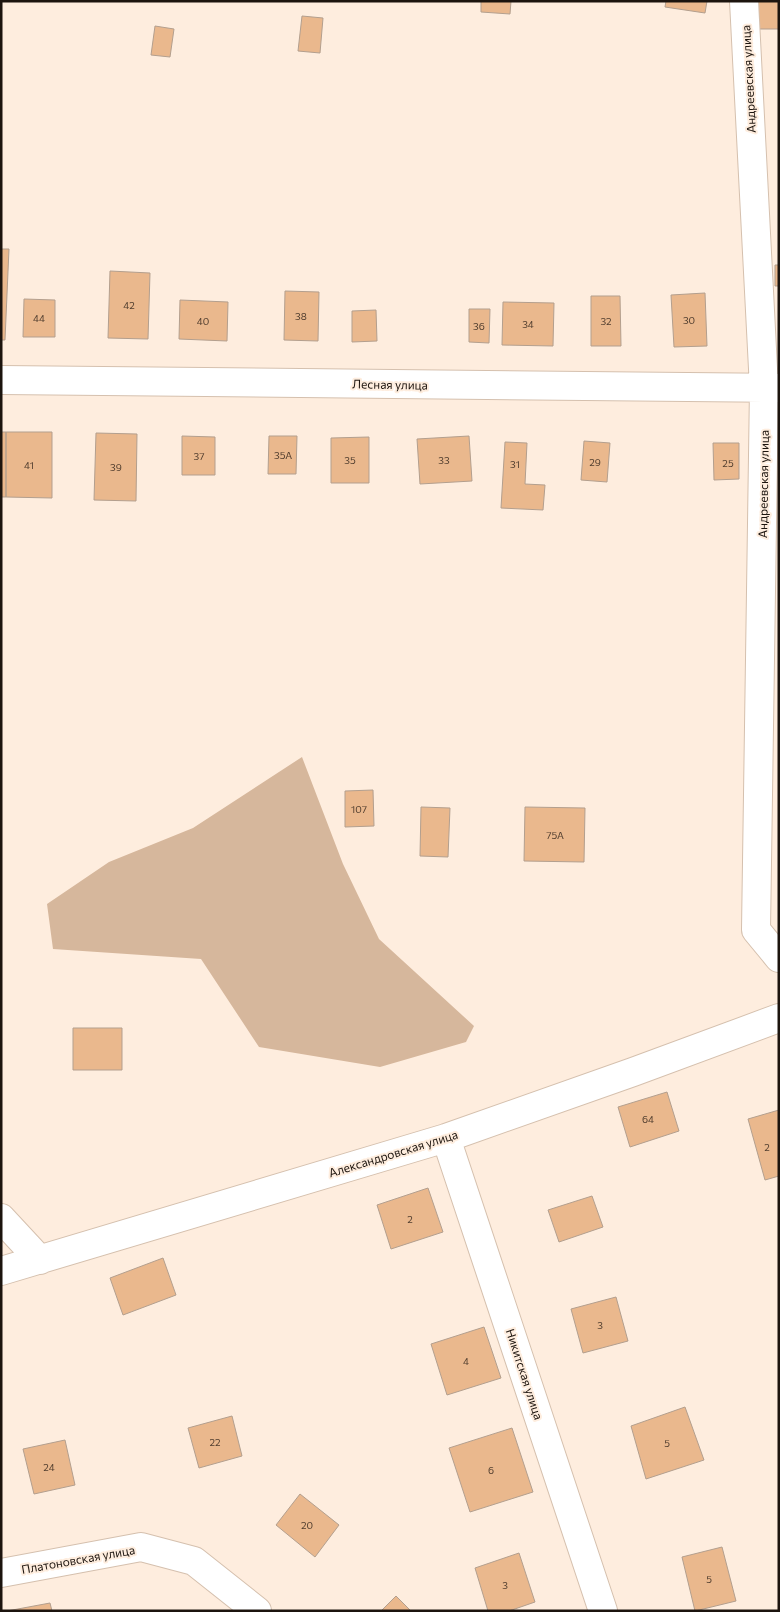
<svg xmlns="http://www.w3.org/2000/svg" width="780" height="1612" font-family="Commissioner,sans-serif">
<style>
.green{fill:#d6b79c}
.building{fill:#eab88d;stroke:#b39f8e}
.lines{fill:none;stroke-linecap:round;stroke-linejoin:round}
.minor-casing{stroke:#d5c0ae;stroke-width:30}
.minor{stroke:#fff;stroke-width:28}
.labels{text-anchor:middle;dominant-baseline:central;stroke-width:4;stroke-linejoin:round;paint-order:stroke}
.number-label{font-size:10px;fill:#503d2e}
.street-label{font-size:12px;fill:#1c140e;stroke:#feedde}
</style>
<rect width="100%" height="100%" fill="#feedde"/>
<path class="green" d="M 302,757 L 343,864 L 379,939 L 474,1026 L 466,1042 L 380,1067 L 259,1047 L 201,959 L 53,949 L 47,904 L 109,862 L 193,828 Z"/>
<path class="building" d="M 481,1 L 511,1 L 510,14 L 481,12 Z
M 666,1 L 707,1 L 705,13 L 665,7 Z
M 758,1 L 779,1 L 779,29 L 758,29 Z
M 302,16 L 323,18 L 320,53 L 298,51 Z
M 155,26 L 174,29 L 170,57 L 151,55 Z
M 1,249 L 9,249 L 5,340 L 1,340 Z
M 775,265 L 779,265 L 779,286 L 775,286 Z
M 110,271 L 150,273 L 148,339 L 108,338 Z
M 285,291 L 319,292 L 318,341 L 284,340 Z
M 705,293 L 707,346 L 674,347 L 671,295 Z
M 591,296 L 620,296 L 621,346 L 591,346 Z
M 24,299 L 55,300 L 55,337 L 23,337 Z
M 180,300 L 228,302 L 227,341 L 179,339 Z
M 503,302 L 554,303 L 553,346 L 502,345 Z
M 469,309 L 490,309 L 489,343 L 469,342 Z
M 376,310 L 377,341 L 352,342 L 352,311 Z
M 1,432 L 6,432 L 6,497 L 1,497 Z
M 6,432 L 52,432 L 52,498 L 6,497 Z
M 96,433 L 137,434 L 136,501 L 94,500 Z
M 182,436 L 215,437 L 215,475 L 182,475 Z
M 269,436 L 297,436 L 296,474 L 268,474 Z
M 469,436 L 472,481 L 420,484 L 417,439 Z
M 369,437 L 369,483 L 331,483 L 331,438 Z
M 584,441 L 610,443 L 607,482 L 581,480 Z
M 505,442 L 527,443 L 525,484 L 545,485 L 543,510 L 501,508 Z
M 713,443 L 739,443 L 739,479 L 714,480 Z
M 373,790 L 374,826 L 345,827 L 345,791 Z
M 421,807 L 450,808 L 448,857 L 420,856 Z
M 525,807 L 585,808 L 584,862 L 524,861 Z
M 73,1028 L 122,1028 L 122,1070 L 73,1070 Z
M 667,1092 L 679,1131 L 630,1147 L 618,1107 Z
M 779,1110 L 779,1176 L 765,1180 L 748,1119 Z
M 428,1188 L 443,1232 L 391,1249 L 377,1205 Z
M 592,1196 L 603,1227 L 559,1242 L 548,1210 Z
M 163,1258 L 176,1295 L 123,1315 L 110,1278 Z
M 616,1297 L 628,1341 L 583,1353 L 571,1309 Z
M 484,1327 L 501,1378 L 447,1395 L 431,1344 Z
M 685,1407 L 704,1460 L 646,1479 L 631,1426 Z
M 232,1416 L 242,1456 L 199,1468 L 188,1428 Z
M 512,1428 L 533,1492 L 470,1512 L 449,1448 Z
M 65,1440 L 75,1485 L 34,1494 L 23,1449 Z
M 300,1494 L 339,1525 L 315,1557 L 276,1525 Z
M 722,1547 L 736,1601 L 695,1611 L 682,1557 Z
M 519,1553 L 535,1602 L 509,1611 L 488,1611 L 475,1568 Z
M 396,1596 L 411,1611 L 381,1611 Z
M 50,1603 L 52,1611 L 7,1611 Z"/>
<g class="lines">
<g class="minor-casing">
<path id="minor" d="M 744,1 L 764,388 L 756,930 L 779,958
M 1,380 L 779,388
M 446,1138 L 603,1611
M 1,1218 L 40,1260
M 1,1271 L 446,1138 L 633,1072 L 779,1018
M 1,1573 L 141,1547 L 194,1561 L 257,1611"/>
</g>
<use href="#minor" class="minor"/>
</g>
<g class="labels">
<g class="number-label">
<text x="129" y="305">42</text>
<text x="301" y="316">38</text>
<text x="39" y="318">44</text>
<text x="689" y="320">30</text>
<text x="203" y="321">40</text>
<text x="606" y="321">32</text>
<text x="528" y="324">34</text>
<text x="479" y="326">36</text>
<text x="283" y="455">35А</text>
<text x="199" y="456">37</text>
<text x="350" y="460">35</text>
<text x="444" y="460">33</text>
<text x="595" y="462">29</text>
<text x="728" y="463">25</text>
<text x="515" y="464">31</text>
<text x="29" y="465">41</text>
<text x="116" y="467">39</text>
<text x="359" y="809">107</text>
<text x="555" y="835">75А</text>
<text x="648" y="1119">64</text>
<text x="767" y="1147">2</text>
<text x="410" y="1219">2</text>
<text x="600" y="1325">3</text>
<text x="466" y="1361">4</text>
<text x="215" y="1442">22</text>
<text x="667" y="1443">5</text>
<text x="49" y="1467">24</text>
<text x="491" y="1470">6</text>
<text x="307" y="1525">20</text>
<text x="709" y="1579">5</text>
<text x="505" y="1585">3</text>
</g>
<g class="street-label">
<text transform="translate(748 79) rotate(-93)">Андреевская улица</text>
<text transform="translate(390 384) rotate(1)">Лесная улица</text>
<text transform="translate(763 484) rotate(-89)">Андреевская улица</text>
<text transform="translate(393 1153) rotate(-17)">Александровская улица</text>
<text transform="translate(525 1374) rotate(72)">Никитская улица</text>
<text transform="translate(78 1559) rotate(-10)">Платоновская улица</text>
</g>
</g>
<rect width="780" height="1612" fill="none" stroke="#1c140e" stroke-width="5"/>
</svg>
